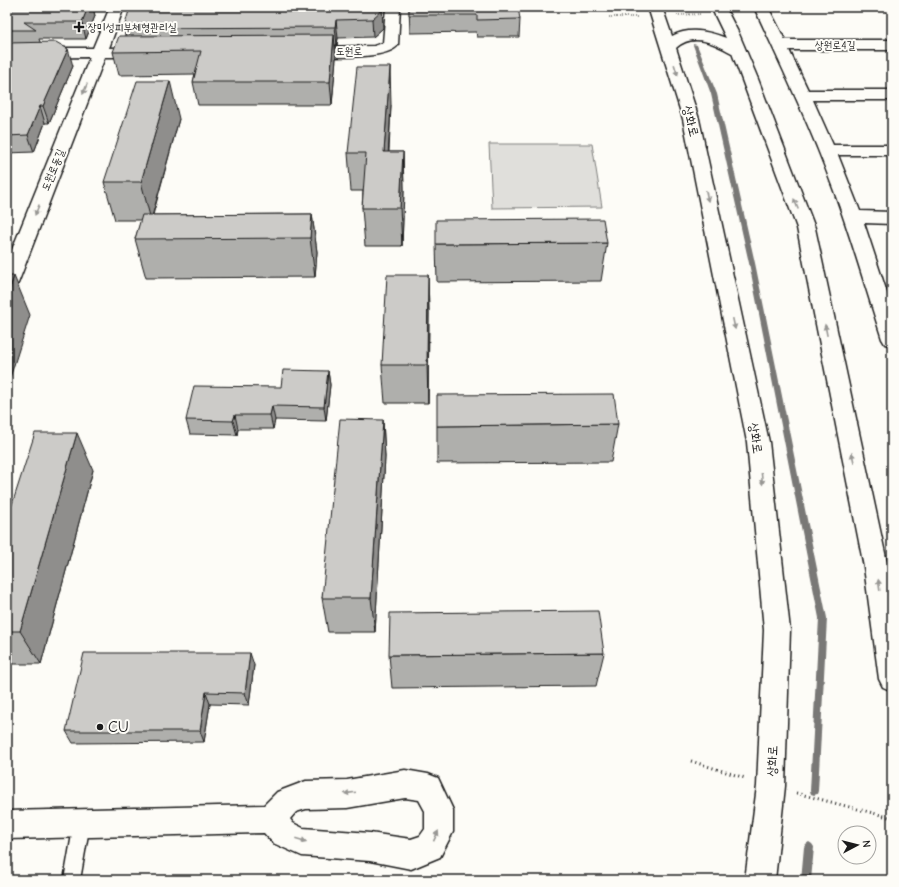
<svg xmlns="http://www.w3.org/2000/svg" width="899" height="887" font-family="'Comic Neue','Poor Story',sans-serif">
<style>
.green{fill:#e0dfdb;stroke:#7e7e7c}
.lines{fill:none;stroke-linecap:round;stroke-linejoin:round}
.stream{fill:#797876;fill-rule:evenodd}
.lane-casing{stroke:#1c1c1c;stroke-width:3}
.street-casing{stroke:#1c1c1c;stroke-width:3}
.secondary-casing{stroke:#1c1c1c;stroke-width:3}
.path-far1{stroke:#1c1c1c;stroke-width:2;stroke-dasharray:0.5 2;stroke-linecap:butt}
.path{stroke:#1c1c1c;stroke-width:3;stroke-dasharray:1 3.5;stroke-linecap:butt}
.lane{fill:#fdfcf7;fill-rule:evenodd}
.street{fill:#fdfcf7;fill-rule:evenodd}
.secondary{fill:#fdfcf7;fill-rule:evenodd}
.wall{fill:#afafac;stroke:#1c1c1c}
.shaded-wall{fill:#8f8e8c;stroke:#1c1c1c}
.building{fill:#cccbc8;stroke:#1c1c1c}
.oneway{fill:#989794}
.poi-dot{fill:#1c1c1c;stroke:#fdfcf7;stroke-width:1.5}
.labels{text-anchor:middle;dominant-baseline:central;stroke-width:4;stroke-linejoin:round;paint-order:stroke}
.far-poi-label{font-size:11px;fill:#1c1c1c;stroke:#fdfcf7;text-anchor:start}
.far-street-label{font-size:11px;fill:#1c1c1c;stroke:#fdfcf7}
.street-label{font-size:13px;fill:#1c1c1c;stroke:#fdfcf7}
.near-poi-label{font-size:16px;fill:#1c1c1c;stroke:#fdfcf7;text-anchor:start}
</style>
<rect width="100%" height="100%" fill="#fdfcf7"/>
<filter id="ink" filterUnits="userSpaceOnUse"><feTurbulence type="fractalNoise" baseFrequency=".025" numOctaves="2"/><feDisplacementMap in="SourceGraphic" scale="8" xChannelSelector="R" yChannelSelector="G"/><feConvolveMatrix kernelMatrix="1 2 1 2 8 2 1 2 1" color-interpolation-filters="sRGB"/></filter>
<g filter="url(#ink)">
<path class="green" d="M 489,144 L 592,144 L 602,207 L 492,208 Z"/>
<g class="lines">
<path class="stream" d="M 693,44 L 697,45 L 717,94 L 755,263 L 827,618 L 818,791 L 817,794 L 814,795 L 811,794 L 810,791 L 819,618 L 749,263 L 711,94 L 693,45 Z
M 809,842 L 812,844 L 814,847 L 811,880 L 801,880 L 804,847 L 806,844 Z"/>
<g class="lane-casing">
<path id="lane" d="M 82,815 L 88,818 L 90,823 L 80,880 L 64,880 L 74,823 L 76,818 Z"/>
</g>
<g class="street-casing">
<path id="street" d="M 110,7 L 124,7 L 109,48 L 144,47 L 149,49 L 152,52 L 149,55 L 144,57 L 105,57 L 17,286 L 14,291 L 7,292 L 7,262 L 90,57 L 7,58 L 7,48 L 93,48 Z
M 386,7 L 400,7 L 398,45 C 387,61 325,56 306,57 L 301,55 L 298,52 L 301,49 L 306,47 L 374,46 L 383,43 Z
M 754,7 L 768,7 L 785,40 L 892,40 L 892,50 L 789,50 L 808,90 L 892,90 L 892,100 L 813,100 L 833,145 L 892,145 L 892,155 L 838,155 L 860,211 L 892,212 L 892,224 L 864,223 L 892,308 L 892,346 L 885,344 L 882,339 C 866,290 852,240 834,191 C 811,128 782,67 754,7 Z"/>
</g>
<g class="secondary-casing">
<path id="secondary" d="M 648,7 L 662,7 L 672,36 C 690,27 707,31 726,38 L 711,7 L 725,7 L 739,34 L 758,79 L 815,228 L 888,567 L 892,593 L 892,691 L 883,687 L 879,679 L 864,567 L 797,228 L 732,53 C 714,43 693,32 676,48 L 699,119 L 769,442 L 790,630 L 785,786 L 775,880 L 745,880 L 757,786 L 764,630 L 747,442 L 683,119 Z
M 405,770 L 428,774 L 438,778 L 453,810 L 453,832 L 440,857 L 411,869 L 370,861 L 302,856 L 273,843 L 264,833 L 7,839 L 7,811 L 264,805 L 277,792 L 306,781 L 347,780 ZM 405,798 L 419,800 L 425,811 L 425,829 L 420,836 L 411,839 L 370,833 L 303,828 L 293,823 L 290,819 L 296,812 L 306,809 L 347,808 Z"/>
</g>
<path class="path-far1" d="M 677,15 L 700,14
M 609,17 L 638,17"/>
<path class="path" d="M 691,761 L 745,778
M 796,793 L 892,818"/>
<use href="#lane" class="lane"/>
<use href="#street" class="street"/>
<use href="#secondary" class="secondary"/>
</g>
<path class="wall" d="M 7,7 L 93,7 L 95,16 L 86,39 L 39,39 L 40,42 L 73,66 L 49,123 L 45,123 L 34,152 L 7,153 Z
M 382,7 L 383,28 L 373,37 L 338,38 L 337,45 L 335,45 L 336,58 L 332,105 L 198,105 L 193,82 L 195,74 L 119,75 L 113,52 L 125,36 L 124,28 Z
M 409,7 L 520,19 L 519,37 L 477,37 L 476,32 L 410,33 Z
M 391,105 L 389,152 L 403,152 L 404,191 L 402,246 L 365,246 L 362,208 L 363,191 L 351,191 L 348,153 Z
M 179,119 L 153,215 L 312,214 L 317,252 L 315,277 L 146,278 L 135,239 L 141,220 L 115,220 L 104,182 Z
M 607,243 L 601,281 L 437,282 L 436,244 Z
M 428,275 L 429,313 L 428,403 L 385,403 L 382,365 Z
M 328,371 L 330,385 L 326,421 L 275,420 L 273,429 L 238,429 L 237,435 L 190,434 L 186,420 Z
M 383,420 L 385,457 L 375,632 L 328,632 L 322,598 Z
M 618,424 L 611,462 L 437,463 L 437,426 Z
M 93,470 L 41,664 L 7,664 L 7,520 Z
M 604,653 L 596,686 L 392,688 L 389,655 Z
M 254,665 L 249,705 L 210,704 L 204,742 L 73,743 L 66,731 Z"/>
<path class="shaded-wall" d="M 88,7 L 93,7 L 95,16 L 86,39 L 82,22 Z
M 382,7 L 383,28 L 373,37 L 372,19 Z
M 336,20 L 338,38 L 337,45 L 335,27 Z
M 334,35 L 336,58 L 332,105 L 330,82 Z
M 68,49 L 73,66 L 49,123 L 43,106 Z
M 390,67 L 391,105 L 386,191 L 384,152 Z
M 170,81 L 179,119 L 151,220 L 141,182 Z
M 40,106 L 45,123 L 34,152 L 28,135 Z
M 403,152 L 404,191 L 402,246 L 400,208 Z
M 312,214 L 317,252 L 315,277 L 310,238 Z
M 428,275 L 429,313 L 428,403 L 427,365 Z
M 14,276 L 30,315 L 7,387 L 7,297 Z
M 328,371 L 330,385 L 326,421 L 324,407 Z
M 272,406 L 275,420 L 273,429 L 270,415 Z
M 235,415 L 238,429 L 237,435 L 233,421 Z
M 383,420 L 385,457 L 375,632 L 371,598 Z
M 77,433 L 93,470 L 41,664 L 20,631 Z
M 250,653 L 254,665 L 249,705 L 245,693 Z
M 206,692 L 210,704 L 204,742 L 200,731 Z"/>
<path class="building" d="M 7,7 L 88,7 L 82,22 L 24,22 L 36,30 L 7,30 Z
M 130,7 L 382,7 L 382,10 L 372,19 L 336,20 L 335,27 L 124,28 Z
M 409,7 L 518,7 L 520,19 L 477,20 L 477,15 L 409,15 Z
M 334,35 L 330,82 L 193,82 L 201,51 L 113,52 L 119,36 Z
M 56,42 L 68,49 L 43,106 L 40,106 L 28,135 L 7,136 L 7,43 Z
M 357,67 L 390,67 L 384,152 L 403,152 L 400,208 L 362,208 L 366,153 L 348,153 Z
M 137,81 L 170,81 L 141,182 L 104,182 Z
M 312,214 L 310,238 L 135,239 L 142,215 Z
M 603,219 L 607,243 L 436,244 L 436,220 Z
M 387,275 L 428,275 L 427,365 L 382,365 Z
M 7,276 L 14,276 L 7,297 Z
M 283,370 L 328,371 L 324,407 L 272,406 L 270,415 L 235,415 L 233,421 L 186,420 L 194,386 L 281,387 Z
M 614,394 L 618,424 L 437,426 L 437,395 Z
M 340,419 L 383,420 L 371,598 L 322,598 Z
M 35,433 L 77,433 L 20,631 L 7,631 L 7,520 Z
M 598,611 L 604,653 L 389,655 L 390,613 Z
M 84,653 L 250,653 L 245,693 L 206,692 L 200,731 L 66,731 Z"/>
<defs><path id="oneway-solid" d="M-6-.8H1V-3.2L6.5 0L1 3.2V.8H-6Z"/></defs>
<g class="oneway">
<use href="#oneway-solid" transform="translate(676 70) rotate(72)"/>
<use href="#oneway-solid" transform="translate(85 89) rotate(112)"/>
<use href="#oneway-solid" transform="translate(707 196) rotate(78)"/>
<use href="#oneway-solid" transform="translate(796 204) rotate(-112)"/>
<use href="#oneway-solid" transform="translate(37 210) rotate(112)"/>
<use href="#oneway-solid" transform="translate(734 324) rotate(78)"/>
<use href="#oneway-solid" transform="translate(826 330) rotate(-101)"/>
<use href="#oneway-solid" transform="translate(853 458) rotate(-102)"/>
<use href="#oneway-solid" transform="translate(762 479) rotate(84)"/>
<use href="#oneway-solid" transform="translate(879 585) rotate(-98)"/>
<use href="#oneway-solid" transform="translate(350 793) rotate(173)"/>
<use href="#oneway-solid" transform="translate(436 836) rotate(-65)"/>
<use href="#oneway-solid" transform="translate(301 840) rotate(17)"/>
</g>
</g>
<g class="poi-dot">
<path d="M77 21h4v4h4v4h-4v4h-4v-4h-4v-4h4z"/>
<circle cx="100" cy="727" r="4"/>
</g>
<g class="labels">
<g class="far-poi-label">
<text x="88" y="27">장미성피부체형관리실</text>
</g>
<g class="far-street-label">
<text x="835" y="45">상원로4길</text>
<text x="349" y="51">도원로</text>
<text transform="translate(53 170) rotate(-68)">도원로동길</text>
</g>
<g class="street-label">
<text transform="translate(691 121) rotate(76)">상화로</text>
<text transform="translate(756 438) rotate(81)">상화로</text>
<text transform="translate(772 761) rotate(-88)">상화로</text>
</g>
<g class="near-poi-label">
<text x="108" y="727">CU</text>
</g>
</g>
<rect width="899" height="887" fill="none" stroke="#fdfcf7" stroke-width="24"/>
<rect x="12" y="12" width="875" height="863" fill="none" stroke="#1c1c1c" stroke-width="1.5" filter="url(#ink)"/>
<g transform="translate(857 845) rotate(83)"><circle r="19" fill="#fdfcf7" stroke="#a3a29f"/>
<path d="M0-3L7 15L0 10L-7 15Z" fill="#1c1c1c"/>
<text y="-6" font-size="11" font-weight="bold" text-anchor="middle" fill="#1c1c1c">N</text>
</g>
</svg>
